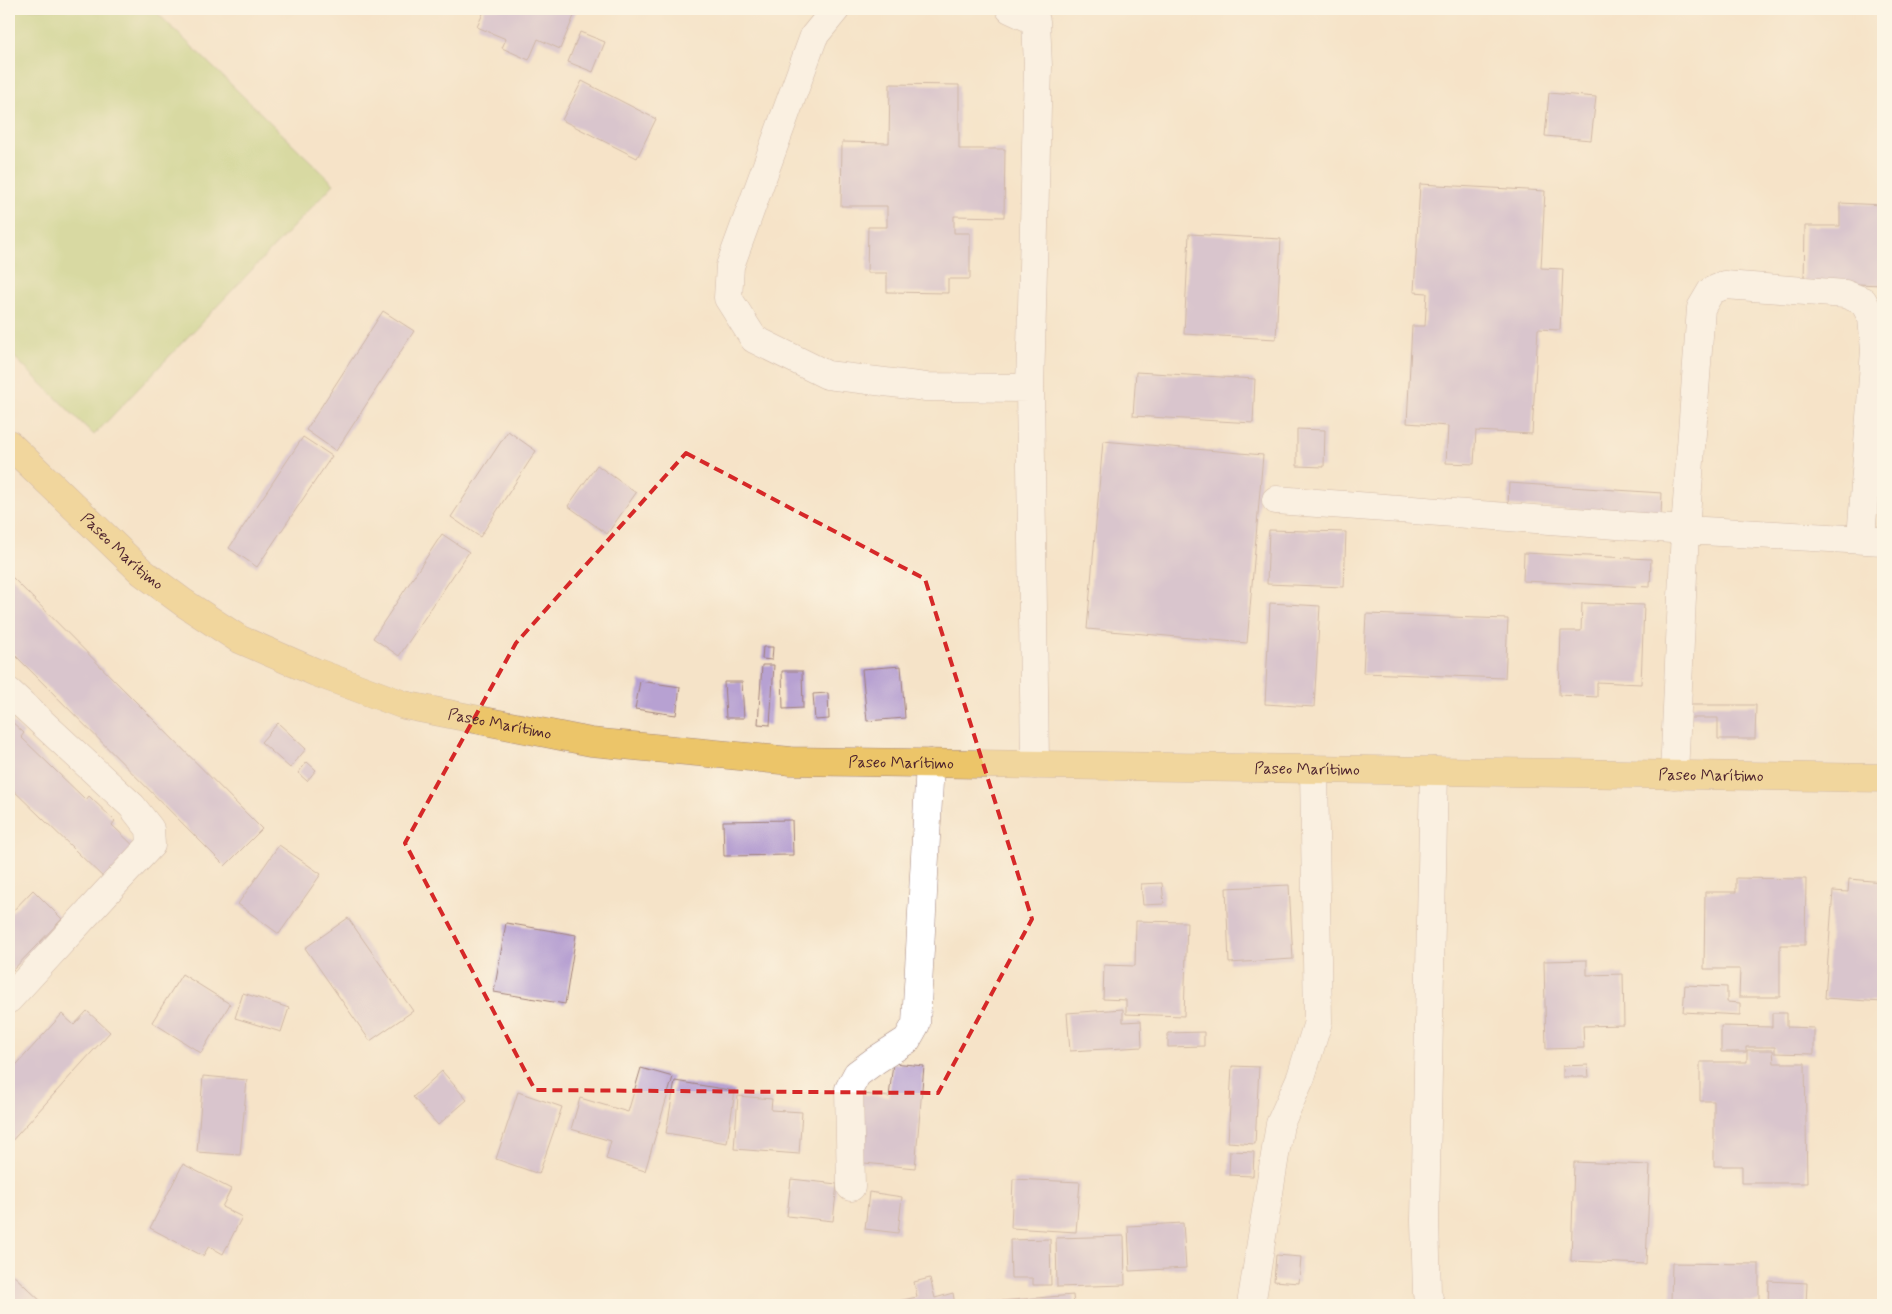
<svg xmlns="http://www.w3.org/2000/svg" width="1892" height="1314" font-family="Mynerve,sans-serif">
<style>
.pitch{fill:#b3cd73;stroke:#7e764f}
.building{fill:#b7a1d2}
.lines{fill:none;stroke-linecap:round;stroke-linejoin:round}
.minor-casing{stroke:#a0817a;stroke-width:29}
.major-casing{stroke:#a0817a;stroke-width:29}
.minor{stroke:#fff;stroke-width:28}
.major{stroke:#ecc569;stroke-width:28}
.marked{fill:none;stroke:#d62828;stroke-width:4;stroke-dasharray:10 6;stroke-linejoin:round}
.labels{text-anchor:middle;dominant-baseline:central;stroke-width:4;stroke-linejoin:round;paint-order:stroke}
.street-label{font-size:16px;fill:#4a1f2b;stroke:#fcf5e5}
</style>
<rect width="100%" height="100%" fill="#fcf5e5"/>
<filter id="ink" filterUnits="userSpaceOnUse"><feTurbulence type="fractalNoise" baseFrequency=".02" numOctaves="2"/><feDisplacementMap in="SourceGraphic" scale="10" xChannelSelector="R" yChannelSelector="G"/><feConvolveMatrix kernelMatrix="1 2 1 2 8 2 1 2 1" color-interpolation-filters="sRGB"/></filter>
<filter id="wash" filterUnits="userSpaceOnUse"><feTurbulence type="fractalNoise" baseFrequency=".0096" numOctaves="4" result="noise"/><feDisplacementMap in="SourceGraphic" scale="20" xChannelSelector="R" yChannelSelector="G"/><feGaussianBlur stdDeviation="1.12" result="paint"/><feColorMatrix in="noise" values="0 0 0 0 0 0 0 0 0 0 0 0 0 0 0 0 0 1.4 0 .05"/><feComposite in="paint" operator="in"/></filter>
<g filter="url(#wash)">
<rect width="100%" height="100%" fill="#f5e3c8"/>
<path class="pitch" d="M 9,9 L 153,9 L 334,184 L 94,435 L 9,352 Z"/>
<g id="blocks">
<path class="building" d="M 485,9 L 577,9 L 560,49 L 538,39 L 529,60 L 502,48 L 506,39 L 477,27 Z
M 580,32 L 605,42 L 593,72 L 568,62 Z
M 582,81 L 656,119 L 637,158 L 562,120 Z
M 890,84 L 959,85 L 959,149 L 1005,149 L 1004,217 L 954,216 L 954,233 L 970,233 L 970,279 L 948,279 L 948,293 L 887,292 L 887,273 L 867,273 L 868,227 L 887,227 L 887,206 L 841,206 L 842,142 L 889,143 Z
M 1549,93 L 1596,97 L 1591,140 L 1545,136 Z
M 1420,184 L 1545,191 L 1541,268 L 1563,269 L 1560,330 L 1538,329 L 1532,434 L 1476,431 L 1474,464 L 1446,463 L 1448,426 L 1407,423 L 1412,326 L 1425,326 L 1427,293 L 1414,292 Z
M 1840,203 L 1883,205 L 1883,285 L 1804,282 L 1805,226 L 1840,226 Z
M 1189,234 L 1281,239 L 1276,339 L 1184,334 Z
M 383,311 L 414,331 L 336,451 L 306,430 Z
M 1136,372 L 1255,379 L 1253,423 L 1133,416 Z
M 1297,429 L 1325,430 L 1324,467 L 1297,466 Z
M 508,431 L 536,451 L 480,537 L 451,517 Z
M 303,437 L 332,456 L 257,567 L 229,548 Z
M 1103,441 L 1263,455 L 1247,643 L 1087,629 Z
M 597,465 L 636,493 L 607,534 L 568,506 Z
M 1509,483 L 1662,493 L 1661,515 L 1508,505 Z
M 1269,530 L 1346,532 L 1344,587 L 1267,584 Z
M 442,534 L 469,552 L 399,656 L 373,638 Z
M 1524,553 L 1651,559 L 1650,587 L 1523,581 Z
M 9,574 L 262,829 L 225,866 L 9,649 Z
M 1270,603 L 1320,606 L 1314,707 L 1265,704 Z
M 1582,603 L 1644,605 L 1641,684 L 1597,682 L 1597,697 L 1559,695 L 1561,631 L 1581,631 Z
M 1366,614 L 1508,619 L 1505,678 L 1363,673 Z
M 763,647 L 773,647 L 772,660 L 762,659 Z
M 762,665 L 774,665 L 770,725 L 758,724 Z
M 901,666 L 905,718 L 867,721 L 862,669 Z
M 782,671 L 802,671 L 803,708 L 783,709 Z
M 640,681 L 680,687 L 676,715 L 635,709 Z
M 724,682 L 742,682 L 744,718 L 726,718 Z
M 828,693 L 829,719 L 815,720 L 813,694 Z
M 1688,705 L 1756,705 L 1755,739 L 1718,739 L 1718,718 L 1688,718 Z
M 9,719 L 24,733 L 21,737 L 86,800 L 89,796 L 115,821 L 112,825 L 138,850 L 108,882 L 9,786 Z
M 278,723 L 306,749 L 290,768 L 261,742 Z
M 307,762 L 316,770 L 307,781 L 298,773 Z
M 792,820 L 793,855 L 724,856 L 723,821 Z
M 279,845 L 321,874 L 279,934 L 238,904 Z
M 1736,878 L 1806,879 L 1805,945 L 1780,945 L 1780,997 L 1739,997 L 1740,969 L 1704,969 L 1705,892 L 1736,892 Z
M 1849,879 L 1883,882 L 1882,1002 L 1825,998 L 1833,891 L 1848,892 Z
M 1162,883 L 1164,904 L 1143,905 L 1141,884 Z
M 1289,885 L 1293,959 L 1229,963 L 1226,888 Z
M 33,890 L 62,919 L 9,974 L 9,915 Z
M 348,918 L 413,1011 L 370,1041 L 305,948 Z
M 1136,921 L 1187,922 L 1184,1016 L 1126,1014 L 1126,1000 L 1103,999 L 1104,965 L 1135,966 Z
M 506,923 L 576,935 L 565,1004 L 494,992 Z
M 1587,960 L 1587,975 L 1623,974 L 1624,1025 L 1583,1026 L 1584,1048 L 1546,1049 L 1544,961 Z
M 182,974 L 230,1004 L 201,1053 L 152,1022 Z
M 1685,985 L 1727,987 L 1727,1002 L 1740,1003 L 1740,1015 L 1683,1012 Z
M 243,993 L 289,1008 L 281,1032 L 235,1018 Z
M 1123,1009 L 1123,1022 L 1141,1021 L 1142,1047 L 1070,1051 L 1067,1013 Z
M 87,1011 L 110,1032 L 9,1144 L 9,1073 L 62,1014 L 74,1025 Z
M 1772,1013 L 1787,1013 L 1787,1027 L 1814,1028 L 1814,1054 L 1775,1053 L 1775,1047 L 1746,1047 L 1746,1052 L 1721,1052 L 1721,1026 L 1772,1027 Z
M 1204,1032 L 1204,1046 L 1168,1047 L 1168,1033 Z
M 1747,1050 L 1773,1050 L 1774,1063 L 1805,1063 L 1807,1183 L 1742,1183 L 1742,1166 L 1714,1166 L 1714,1101 L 1700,1101 L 1700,1062 L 1747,1062 Z
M 893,1063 L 924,1066 L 915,1168 L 854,1162 L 861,1094 L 889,1097 Z
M 1588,1065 L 1589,1077 L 1563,1077 L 1563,1066 Z
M 1232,1066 L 1259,1067 L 1255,1144 L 1228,1142 Z
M 641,1068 L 673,1077 L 645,1171 L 606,1159 L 611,1141 L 571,1129 L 580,1098 L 628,1112 Z
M 442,1071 L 467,1100 L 438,1125 L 413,1097 Z
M 203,1076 L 247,1080 L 240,1155 L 197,1152 Z
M 675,1081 L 735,1091 L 727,1143 L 666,1133 Z
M 518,1092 L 562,1107 L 539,1174 L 496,1159 Z
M 738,1096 L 772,1099 L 771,1110 L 802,1112 L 799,1154 L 734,1149 Z
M 1230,1151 L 1254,1152 L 1253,1176 L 1229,1175 Z
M 1574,1162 L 1650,1165 L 1646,1264 L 1571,1261 Z
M 183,1164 L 231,1189 L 222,1207 L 242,1217 L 223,1254 L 209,1246 L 203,1256 L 150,1228 Z
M 791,1179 L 837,1184 L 833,1221 L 787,1216 Z
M 1013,1179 L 1080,1182 L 1076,1232 L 1011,1228 Z
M 869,1192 L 902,1197 L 898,1233 L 865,1229 Z
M 1183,1223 L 1186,1268 L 1130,1271 L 1128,1226 Z
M 1124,1236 L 1125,1285 L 1057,1287 L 1056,1238 Z
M 1050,1239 L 1051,1285 L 1033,1285 L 1033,1278 L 1011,1278 L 1010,1240 Z
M 1276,1255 L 1301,1257 L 1299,1283 L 1274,1281 Z
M 1672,1263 L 1759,1264 L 1759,1302 L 1671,1301 Z
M 9,1271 L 45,1305 L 9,1305 Z
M 930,1278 L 935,1298 L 953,1293 L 955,1305 L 893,1305 L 893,1302 L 917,1297 L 914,1282 Z
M 1769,1281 L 1807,1283 L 1806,1305 L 1768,1305 Z
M 1073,1295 L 1074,1305 L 988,1305 L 988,1302 Z"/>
</g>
</g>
<g filter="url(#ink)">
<use href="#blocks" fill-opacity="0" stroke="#a0817a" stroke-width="1"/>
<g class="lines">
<g class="minor-casing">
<path id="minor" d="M 836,9 L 814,36 L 730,266 L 728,298 L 754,339 L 827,375 L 926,387 L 1030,388
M 1010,9 L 1036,21 L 1038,66 L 1030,388 L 1035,765
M 1276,500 L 1685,530 L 1883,541
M 9,692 L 132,806 L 150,829 L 151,845 L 105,894 L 9,999
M 1674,775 L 1685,530 L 1701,308 L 1711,291 L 1725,285 L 1845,294 L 1863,301 L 1872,318 L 1875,350 L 1861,539
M 851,1187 L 849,1089 L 857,1074 L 876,1060 L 907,1040 L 916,1024 L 930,763
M 1251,1305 L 1280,1124 L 1301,1077 L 1318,1022 L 1314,769
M 1431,1305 L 1427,1293 L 1425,1220 L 1434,771"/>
</g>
<g class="major-casing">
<g id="major">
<path id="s1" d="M 9,444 L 142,572 L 184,603 L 239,639 L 315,672 L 404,705 L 591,742 L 791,761 L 1883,778"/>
</g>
</g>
<use href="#minor" class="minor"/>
<use href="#major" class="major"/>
</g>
</g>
<path d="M0 0H1892V1314H0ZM 686,453 L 925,579 L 1032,919 L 938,1093 L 535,1090 L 405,843 L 516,643 Z" fill="#f5e3c8" fill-opacity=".55" fill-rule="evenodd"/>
<path class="marked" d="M 686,453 L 925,579 L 1032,919 L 938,1093 L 535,1090 L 405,843 L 516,643 Z"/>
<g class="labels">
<g class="street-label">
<text stroke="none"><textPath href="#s1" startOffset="156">Paseo Marítimo</textPath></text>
<text stroke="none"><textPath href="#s1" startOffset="578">Paseo Marítimo</textPath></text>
<text stroke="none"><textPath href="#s1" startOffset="982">Paseo Marítimo</textPath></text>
<text stroke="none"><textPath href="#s1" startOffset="1388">Paseo Marítimo</textPath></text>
<text stroke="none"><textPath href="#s1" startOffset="1792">Paseo Marítimo</textPath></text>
</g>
</g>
<rect width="1892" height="1314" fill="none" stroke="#fcf5e5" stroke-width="30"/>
</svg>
